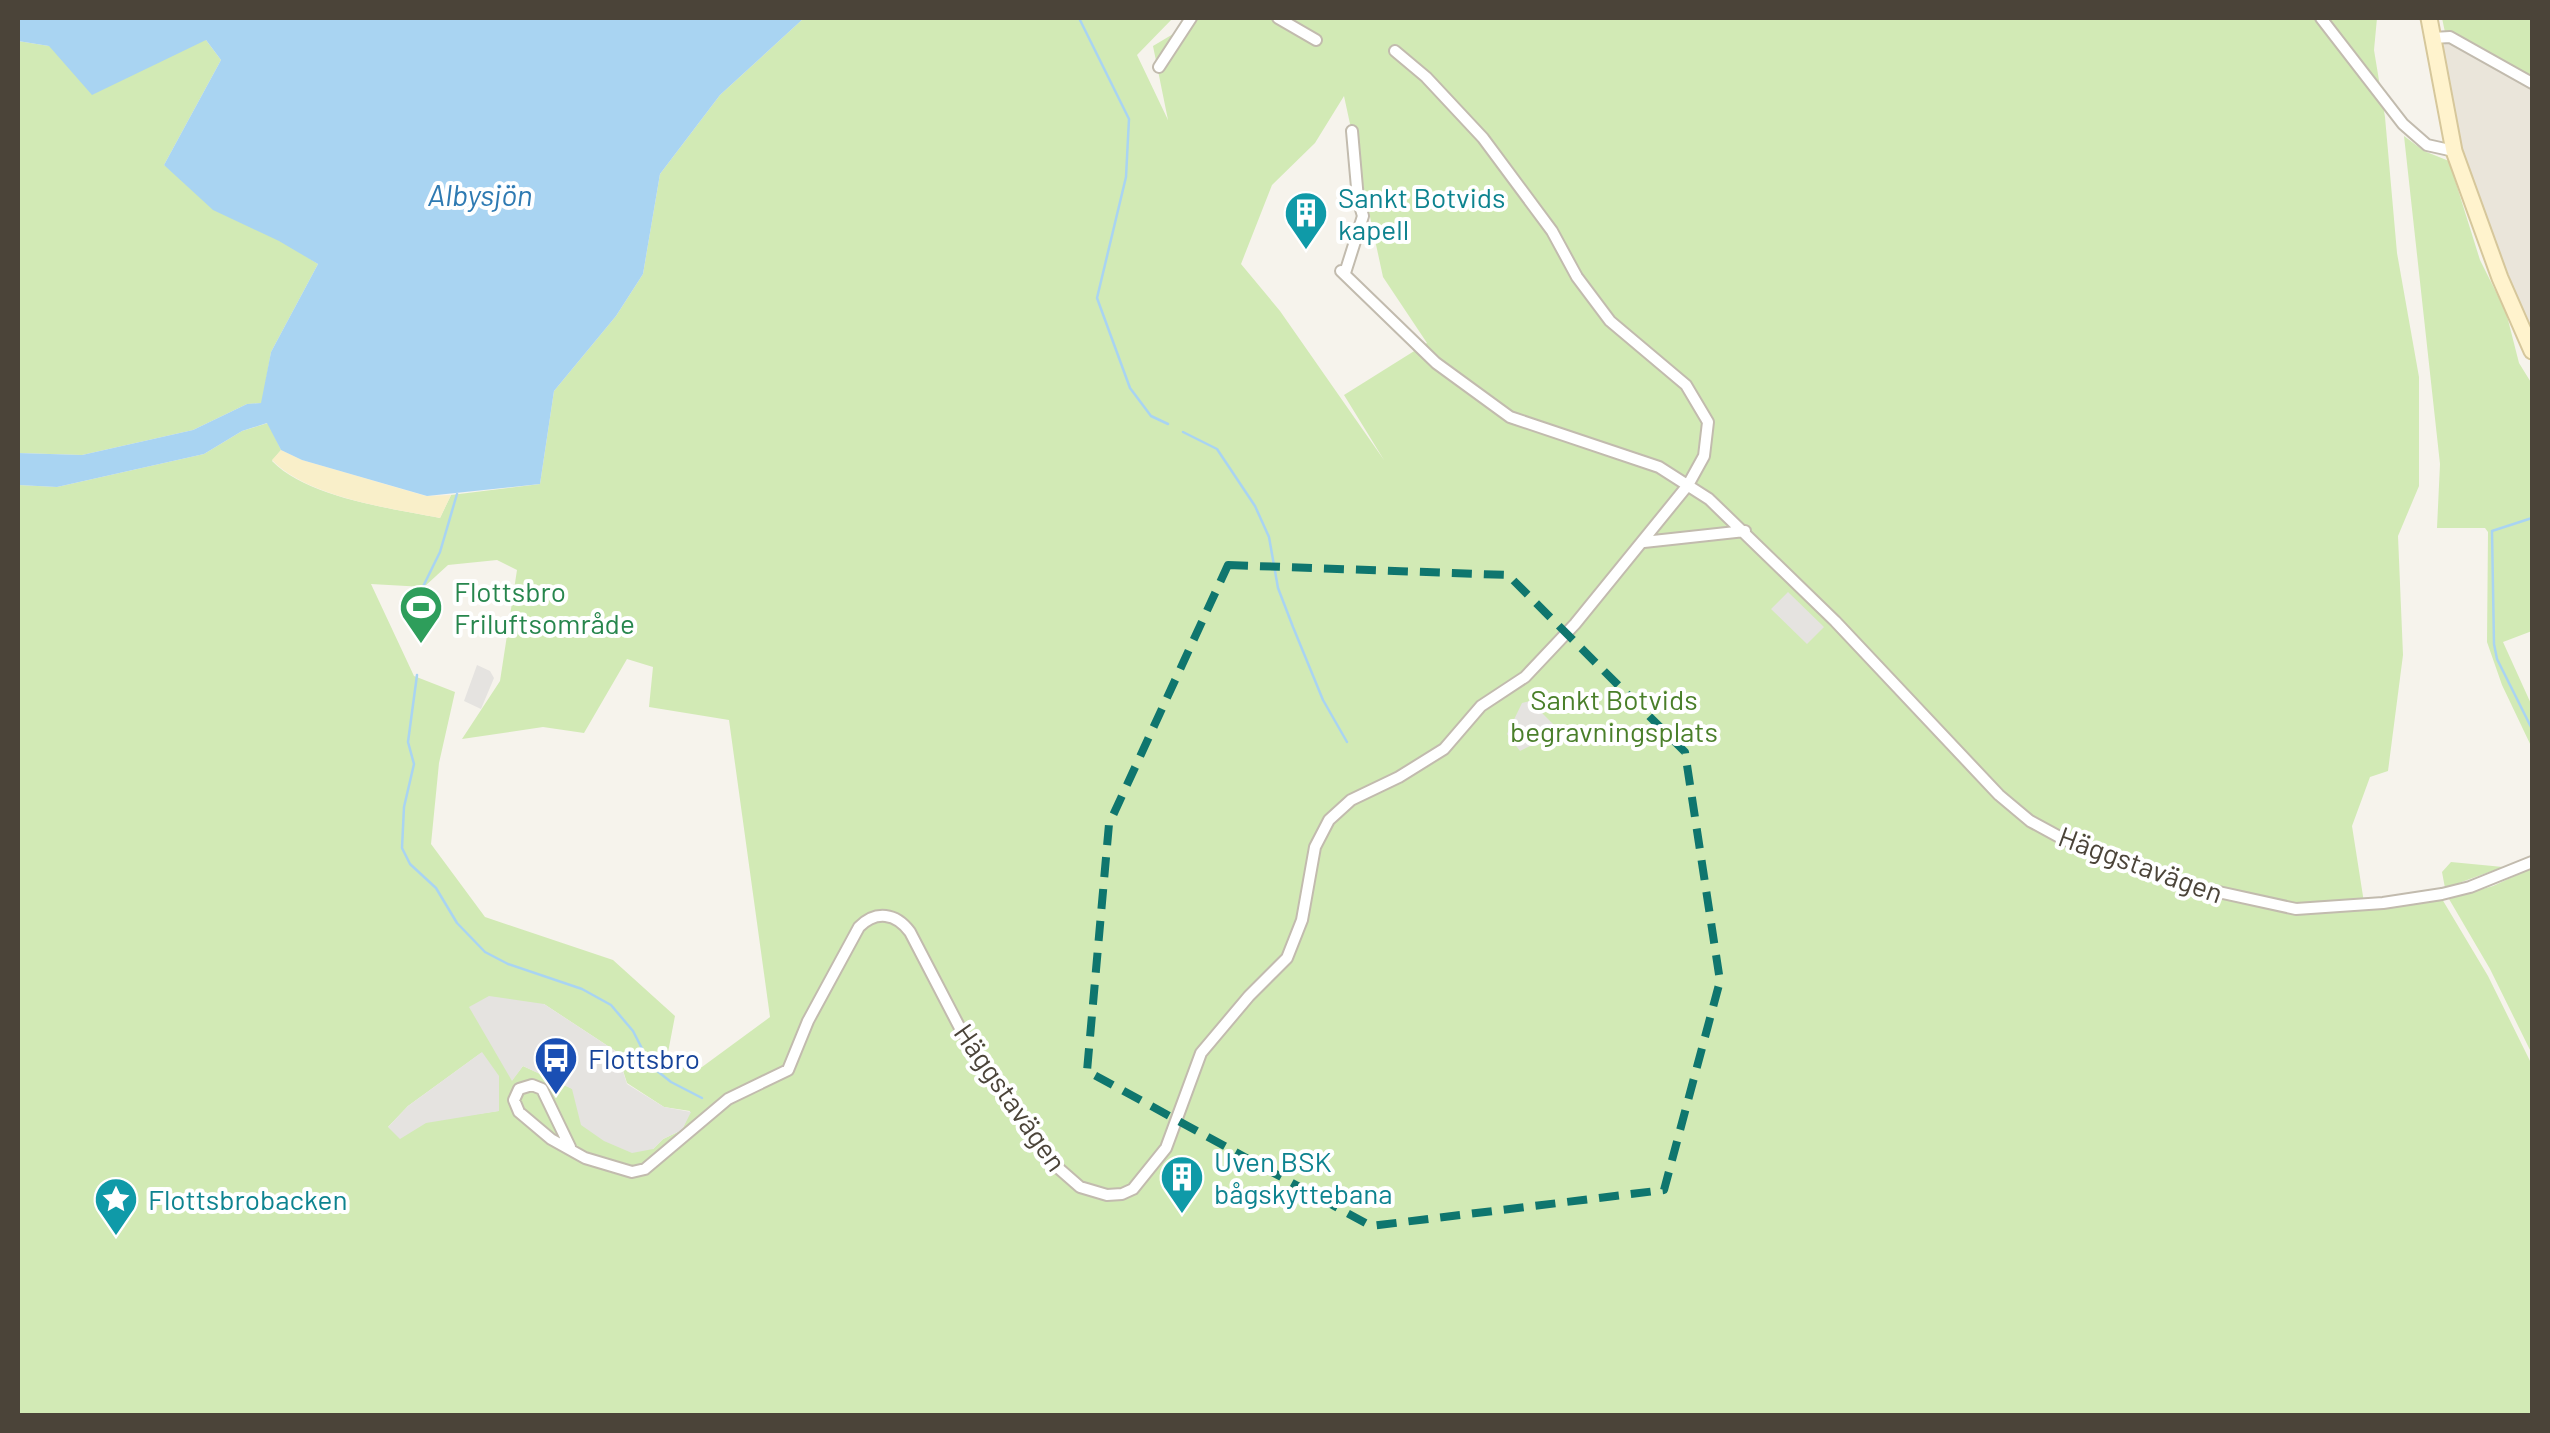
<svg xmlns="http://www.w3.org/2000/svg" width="2550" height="1433" font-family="Barlow,sans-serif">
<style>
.residential{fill:#eae5da}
.green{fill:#d2eab5;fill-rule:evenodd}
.sand{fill:#f9efc9}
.parking{fill:#e5e3e0}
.water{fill:#a9d4f2}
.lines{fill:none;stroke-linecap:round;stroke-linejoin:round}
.stream{stroke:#a9d4f2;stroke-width:2.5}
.street-casing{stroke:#c2bbae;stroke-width:14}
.secondary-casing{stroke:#d6c79b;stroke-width:19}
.street{stroke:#fff;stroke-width:10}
.secondary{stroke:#fff3cd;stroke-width:15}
.marked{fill:none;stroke:#0f766e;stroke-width:8;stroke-dasharray:20 12;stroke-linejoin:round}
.labels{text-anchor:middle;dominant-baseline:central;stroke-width:8;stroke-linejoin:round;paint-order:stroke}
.culture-label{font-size:28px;fill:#0d838f;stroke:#fff;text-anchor:start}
.leisure-label{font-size:28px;fill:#27864d;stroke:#fff;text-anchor:start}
.park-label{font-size:28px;fill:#4a7f2a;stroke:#fff}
.street-label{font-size:28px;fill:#4b4439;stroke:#fff}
.transit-label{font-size:28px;fill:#164399;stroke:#fff;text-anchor:start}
.water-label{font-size:30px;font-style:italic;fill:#2e7ab2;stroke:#fff}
</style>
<rect width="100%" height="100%" fill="#f6f3ec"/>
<path class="residential" d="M 2447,42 L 2532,88 L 2532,336 L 2511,289 L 2465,162 L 2441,48 Z"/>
<path class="green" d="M 804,18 L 1173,18 L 1137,55 L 1168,120 L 1153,46 L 1200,18 L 2377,18 L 2374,50 L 2385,117 L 2397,253 L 2419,377 L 2419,486 L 2398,536 L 2403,655 L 2388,771 L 2370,777 L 2352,826 L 2365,909 L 2442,899 L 2488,976 L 2532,1065 L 2532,1415 L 18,1416 L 18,485 L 57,487 L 204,454 L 242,431 L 268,423 L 281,450 L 272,461 C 308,498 390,508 440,518 L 451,495 L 540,484 L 554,391 L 616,316 L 643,274 L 660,174 L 720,95 ZM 1344,96 L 1383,277 L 1427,343 L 1344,395 L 1384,460 L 1280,311 L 1241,264 L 1272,185 L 1315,143 ZM 497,560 L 517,570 L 500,681 L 462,739 L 543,727 L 584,733 L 627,659 L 653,667 L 649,707 L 729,720 L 770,1017 L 702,1067 L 665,1068 L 675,1016 L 613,960 L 485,917 L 431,844 L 439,763 L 455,692 L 414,676 L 371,584 L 424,587 L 448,565 ZM 544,1004 L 617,1052 L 627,1083 L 664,1107 L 690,1111 L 682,1130 L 663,1139 L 653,1149 L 573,1089 L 523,1066 L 512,1080 ZM 481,1053 L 498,1111 L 388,1127 L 408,1106 Z
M 2442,18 L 2532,18 L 2532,88 L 2447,42 Z
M 206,40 L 221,60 L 164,165 L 318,264 L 271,352 L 262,403 L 247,404 L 193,430 L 82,455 L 18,453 L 18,41 L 49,46 Z
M 2404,136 L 2424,151 L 2449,161 L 2480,260 L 2506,312 L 2519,363 L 2532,384 L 2532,631 L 2503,642 L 2532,706 L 2532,748 L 2502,685 L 2487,642 L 2488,532 L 2485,528 L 2437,528 L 2440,464 Z
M 2451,862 L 2503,867 L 2445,888 L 2442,872 Z
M 2532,868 L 2532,1054 L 2490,969 L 2449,899 L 2493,886 Z"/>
<path class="sand" d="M 281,450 L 302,460 L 426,496 L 451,495 L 440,518 C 390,508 309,498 272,460 Z"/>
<path class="parking" d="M 1788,592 L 1824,627 L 1807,644 L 1771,609 Z
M 477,665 L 490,671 L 494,678 L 481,709 L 464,701 Z
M 1530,701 L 1560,731 L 1520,751 L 1507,734 L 1522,703 Z
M 489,996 L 544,1004 L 617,1052 L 627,1084 L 664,1107 L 691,1112 L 682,1130 L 663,1139 L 653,1149 L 632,1153 L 604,1141 L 581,1125 L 572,1089 L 523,1066 L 512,1081 L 469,1007 Z
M 482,1052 L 499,1076 L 499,1111 L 426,1123 L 400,1139 L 388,1127 L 408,1106 Z"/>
<path class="water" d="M 18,18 L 804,18 L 720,95 L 660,174 L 643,274 L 616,316 L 554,391 L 540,484 L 427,496 L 302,460 L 281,450 L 267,423 L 242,431 L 204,454 L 57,487 L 18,485 L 18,453 L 82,455 L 193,430 L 247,404 L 261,403 L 271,352 L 318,264 L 279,241 L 213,210 L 164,165 L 221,60 L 206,40 L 92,95 L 49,46 L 18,41 Z"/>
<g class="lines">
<path class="stream" d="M 1079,18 L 1129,119 L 1126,177 L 1097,298 L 1130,388 L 1151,416 L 1168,424
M 1183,432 L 1217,449 L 1255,506 L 1269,537 L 1278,588 L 1293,627 L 1323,700 L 1347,742
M 2532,518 L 2492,531 L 2494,644 L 2497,659 L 2532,729
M 420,621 L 412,613 L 413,607 L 440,552 L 457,494
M 417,675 L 408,742 L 414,764 L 404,807 L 402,848 L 410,864 L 436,888 L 457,923 L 485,952 L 508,964 L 582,989 L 611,1005 L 633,1031 L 651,1066 L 671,1082 L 702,1098"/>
<g class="street-casing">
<path id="street" d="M 1278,18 L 1316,40
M 2321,18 L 2403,124 L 2427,145 L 2454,151
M 2433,38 L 2450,37 L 2532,83
M 1159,67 L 1191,18
M 1341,271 L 1436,363 L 1510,417 L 1659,467 L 1709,499 L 1835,621 L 1999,795 L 2030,821 L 2065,840 L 2191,886 L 2296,909 L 2383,903 L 2442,894 L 2470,887 L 2532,862
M 1345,273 L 1363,216 L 1358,199 L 1352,131
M 1644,542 L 1745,531
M 570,1147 L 542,1089 L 532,1085 L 519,1089 L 514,1100 L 519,1112 L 551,1139 L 585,1158 L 632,1172 L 645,1169 L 728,1099 L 788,1070 L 808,1021 L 859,927 C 876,910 896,913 910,932 L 962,1032 L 1048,1159 L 1080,1187 L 1107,1195 L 1122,1194 L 1133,1189 L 1166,1148 L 1201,1053 L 1249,996 L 1287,958 L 1302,920 L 1315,847 L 1329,820 L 1351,800 L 1399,777 L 1444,749 L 1481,706 L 1525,677 L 1575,624 L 1688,485 L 1704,456 L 1708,422 L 1686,385 L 1610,321 L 1577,277 L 1552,231 L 1483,138 L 1426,77 L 1395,51"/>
</g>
<g class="secondary-casing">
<path id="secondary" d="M 2429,18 L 2454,151 L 2500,278 L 2532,351"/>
</g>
<use href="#street" class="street"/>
<use href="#secondary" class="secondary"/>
</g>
<path class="marked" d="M 1228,565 L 1508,575 L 1685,752 L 1720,981 L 1664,1190 L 1371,1226 L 1087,1071 L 1109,824 Z"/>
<defs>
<g id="building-pin" transform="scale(2.25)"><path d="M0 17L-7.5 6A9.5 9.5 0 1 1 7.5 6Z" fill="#0f9aa8" stroke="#fff"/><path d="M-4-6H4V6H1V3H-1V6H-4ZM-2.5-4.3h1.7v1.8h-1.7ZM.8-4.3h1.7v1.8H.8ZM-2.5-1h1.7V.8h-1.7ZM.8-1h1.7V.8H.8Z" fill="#fff"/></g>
<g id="stadium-pin" transform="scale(2.25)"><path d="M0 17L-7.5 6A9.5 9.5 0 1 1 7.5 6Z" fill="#2e9e5b" stroke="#fff"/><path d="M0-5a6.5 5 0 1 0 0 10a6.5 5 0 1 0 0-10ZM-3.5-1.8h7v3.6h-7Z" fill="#fff"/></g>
<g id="bus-pin" transform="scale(2.25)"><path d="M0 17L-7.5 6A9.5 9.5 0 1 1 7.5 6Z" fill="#1a4fb4" stroke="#fff"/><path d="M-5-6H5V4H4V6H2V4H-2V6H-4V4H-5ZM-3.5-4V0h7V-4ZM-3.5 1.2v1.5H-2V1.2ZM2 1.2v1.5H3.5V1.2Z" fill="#fff"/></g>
<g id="sight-pin" transform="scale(2.25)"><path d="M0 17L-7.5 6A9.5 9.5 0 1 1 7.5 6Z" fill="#0f9aa8" stroke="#fff"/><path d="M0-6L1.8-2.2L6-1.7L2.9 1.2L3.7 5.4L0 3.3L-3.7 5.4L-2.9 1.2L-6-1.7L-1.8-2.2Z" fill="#fff"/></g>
</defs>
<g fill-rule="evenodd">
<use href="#building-pin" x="1306" y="213"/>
<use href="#stadium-pin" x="421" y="607"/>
<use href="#bus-pin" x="556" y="1058"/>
<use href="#building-pin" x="1182" y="1177"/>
<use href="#sight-pin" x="116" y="1199"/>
</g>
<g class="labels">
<g class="culture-label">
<text x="1338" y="197">Sankt Botvids<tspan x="1338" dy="32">kapell</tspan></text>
<text x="1214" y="1161">Uven BSK<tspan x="1214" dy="32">bågskyttebana</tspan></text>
<text x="148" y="1199">Flottsbrobacken</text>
</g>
<g class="leisure-label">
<text x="454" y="591">Flottsbro<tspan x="454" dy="32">Friluftsområde</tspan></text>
</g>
<g class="park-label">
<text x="1614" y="699">Sankt Botvids<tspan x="1614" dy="32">begravningsplats</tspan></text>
</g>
<g class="street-label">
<text transform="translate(2141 864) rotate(20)">Häggstavägen</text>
<text transform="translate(1011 1097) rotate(55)">Häggstavägen</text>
</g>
<g class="transit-label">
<text x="588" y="1058">Flottsbro</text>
</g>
<g class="water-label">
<text x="480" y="194">Albysjön</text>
</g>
</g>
<rect width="2550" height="1433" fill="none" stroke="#4b4439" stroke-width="40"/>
</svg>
